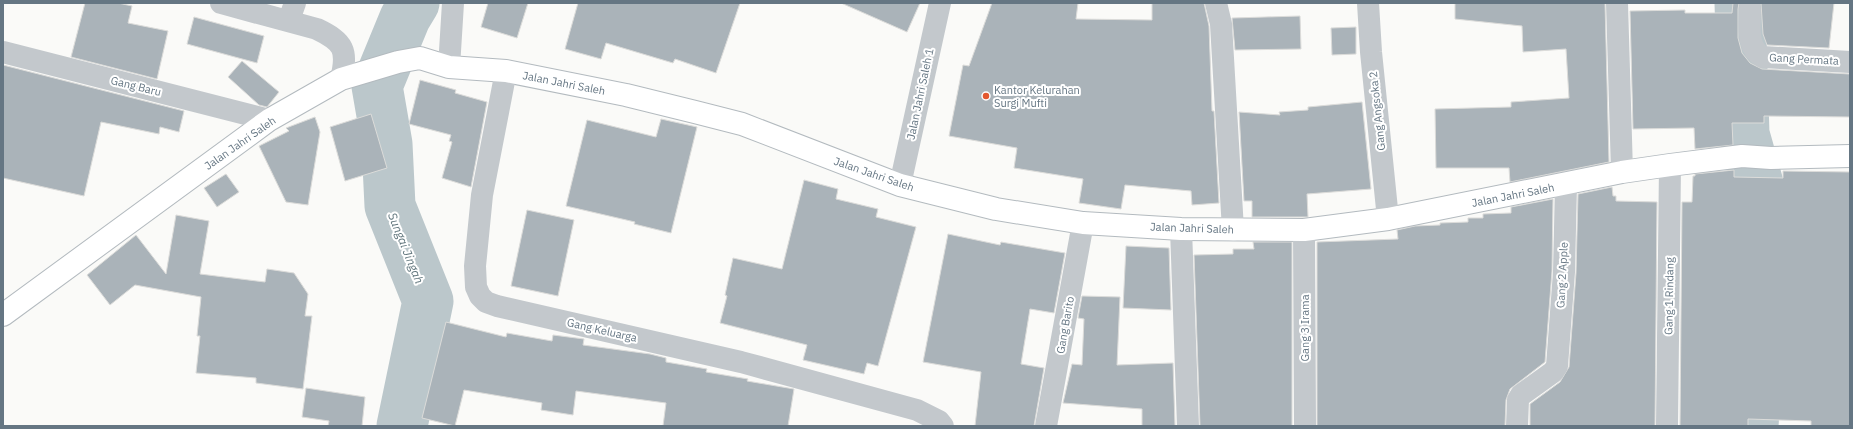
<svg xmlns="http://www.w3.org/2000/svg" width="1853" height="429" font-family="'IBM Plex Sans',sans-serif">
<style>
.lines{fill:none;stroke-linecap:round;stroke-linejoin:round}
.river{stroke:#bbc7cb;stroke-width:51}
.building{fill:#aab3b9;stroke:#dcdcda}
.secondary-casing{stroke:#b3babf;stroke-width:24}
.street{stroke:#c3c8cc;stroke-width:22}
.secondary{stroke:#fff;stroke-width:22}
.poi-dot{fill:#e4572e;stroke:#fff;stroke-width:1.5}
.labels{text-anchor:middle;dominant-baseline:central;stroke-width:4;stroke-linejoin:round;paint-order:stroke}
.street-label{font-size:11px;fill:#657683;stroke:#fff}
.poi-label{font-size:11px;fill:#657683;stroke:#fff;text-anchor:start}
.water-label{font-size:12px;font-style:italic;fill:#60757c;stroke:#fff}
</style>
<rect width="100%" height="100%" fill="#fafaf8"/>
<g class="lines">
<path class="river" d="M 1740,3 L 1744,134 L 1762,198 L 1774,246
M 402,426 L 428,301 L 390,206 L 387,144 L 377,86 L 405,18 L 414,3
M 1753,426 L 1758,348"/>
</g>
<path class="building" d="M 85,3 L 118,3 L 132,6 L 128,23 L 168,31 L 157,79 L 71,57 Z
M 488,3 L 528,3 L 517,38 L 481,27 Z
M 578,3 L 740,3 L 716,73 L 675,59 L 673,63 L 606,43 L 601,59 L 565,49 Z
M 841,3 L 920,3 L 907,32 Z
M 992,3 L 1078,3 L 1076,19 L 1152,20 L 1152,3 L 1204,3 L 1209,26 L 1212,111 L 1214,111 L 1219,203 L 1192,205 L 1191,191 L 1125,185 L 1121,209 L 1079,203 L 1083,179 L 1014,168 L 1017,148 L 949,136 L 963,65 L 969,66 Z
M 1455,3 L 1605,3 L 1609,162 L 1510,182 L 1509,168 L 1436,168 L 1435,109 L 1511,107 L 1511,102 L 1569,98 L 1566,49 L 1523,52 L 1522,26 L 1455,19 Z
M 1733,3 L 1739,3 L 1738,9 L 1738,38 L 1742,53 L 1750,63 L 1762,69 L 1850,74 L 1850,117 L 1764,116 L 1764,123 L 1732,123 L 1733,145 L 1695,149 L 1694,128 L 1633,129 L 1630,11 L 1685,10 L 1685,13 L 1732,13 Z
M 1761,3 L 1834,3 L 1829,48 L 1767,45 L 1763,34 Z
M 1300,16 L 1301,49 L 1235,50 L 1232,18 Z
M 194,17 L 264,36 L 257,63 L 187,44 Z
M 1356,27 L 1356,54 L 1332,55 L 1331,28 Z
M 242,61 L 279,92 L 267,107 L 259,105 L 228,77 Z
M 3,65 L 184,111 L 179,132 L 160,127 L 159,134 L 101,122 L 84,196 L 3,178 Z
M 420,80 L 456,90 L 455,93 L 487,102 L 471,187 L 442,178 L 452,142 L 449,141 L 451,135 L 409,124 Z
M 1362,102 L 1371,189 L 1307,194 L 1308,217 L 1252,217 L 1252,201 L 1244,201 L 1239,112 L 1280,115 L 1279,112 L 1308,110 L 1308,107 Z
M 371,114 L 387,168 L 345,181 L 330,127 Z
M 315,117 L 320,132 L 308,205 L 286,202 L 259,146 L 289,131 L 286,128 Z
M 661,119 L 697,127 L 671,233 L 634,224 L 635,222 L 566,206 L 587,120 L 656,137 Z
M 1734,170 L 1734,177 L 1783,178 L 1783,171 L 1850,172 L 1850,426 L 1811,426 L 1811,421 L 1748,419 L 1748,426 L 1680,426 L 1682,202 L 1692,202 L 1693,176 L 1695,176 L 1695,174 Z
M 226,174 L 239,192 L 217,207 L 204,188 Z
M 804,180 L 838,189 L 836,199 L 878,209 L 876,217 L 916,227 L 878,366 L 867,363 L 864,374 L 803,360 L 807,345 L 720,323 L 727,296 L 725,295 L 733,258 L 782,269 Z
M 1612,187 L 1613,196 L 1616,196 L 1616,201 L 1657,202 L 1655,426 L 1530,426 L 1530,404 L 1560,382 L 1569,367 L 1576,273 L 1578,194 Z
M 1553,199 L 1552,271 L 1545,362 L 1510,389 L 1506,400 L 1505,426 L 1317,426 L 1317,242 L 1398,239 L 1397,230 L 1415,226 L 1440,225 L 1440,223 L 1468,222 L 1468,218 L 1483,218 L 1483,214 L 1511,213 L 1511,207 Z
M 527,210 L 574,220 L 558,296 L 511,286 Z
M 176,215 L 209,221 L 200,274 L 265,282 L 267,269 L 294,273 L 308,294 L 305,316 L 312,316 L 303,389 L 256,383 L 256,378 L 196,373 L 200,336 L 197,336 L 201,297 L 135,285 L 110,305 L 87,275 L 136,235 L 166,274 Z
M 948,234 L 1000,245 L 1001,242 L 1065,253 L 1054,313 L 1030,309 L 1021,364 L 1044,368 L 1034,426 L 975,426 L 981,372 L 923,362 Z
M 1253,242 L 1292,242 L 1292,426 L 1200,426 L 1194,255 L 1233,254 L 1233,249 L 1254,249 Z
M 1126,246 L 1169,248 L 1171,310 L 1123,308 Z
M 1082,296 L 1120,297 L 1117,365 L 1173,363 L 1175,426 L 1142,426 L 1142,409 L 1063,403 L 1072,364 L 1082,365 L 1084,319 L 1078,318 Z
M 446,322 L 506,337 L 507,333 L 552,341 L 553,335 L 584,339 L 583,345 L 650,354 L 666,358 L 666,362 L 707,369 L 706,372 L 748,379 L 747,381 L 794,389 L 788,426 L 663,426 L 666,403 L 576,391 L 573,415 L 541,410 L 542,403 L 464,390 L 455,426 L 422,418 Z
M 306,388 L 365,397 L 362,426 L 328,426 L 329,421 L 302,417 Z"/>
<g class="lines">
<g class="secondary-casing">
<path id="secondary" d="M 3,315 L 269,120 L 341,79 L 398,62 L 420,58 L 449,67 L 506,71 L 626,95 L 695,112 L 742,124 L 900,185 L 996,209 L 1083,223 L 1181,229 L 1304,230 L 1388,219 L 1622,172 L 1670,165 L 1742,156 L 1771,158 L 1850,156"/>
</g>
<path class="street" d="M 221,3 L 317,29 C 344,42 348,50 341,79
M 1216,3 L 1221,24 L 1233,230
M 1368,3 L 1371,52 L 1388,219
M 1617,3 L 1622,172
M 1750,9 C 1750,26 1746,48 1763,57 L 1850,62
M 289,20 L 295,3
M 3,52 L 269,120
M 449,67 L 453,3
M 506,71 L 482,195 L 475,266 L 476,287 L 480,296 L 486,302 L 497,306 L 741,362 L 917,410 L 939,421 L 943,426
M 900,185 L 940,3
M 1181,229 L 1188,426
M 1304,230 L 1305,426
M 1046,426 L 1083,223
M 1517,426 L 1518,400 L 1521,395 L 1553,372 L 1557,366 L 1564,272 L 1566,185
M 1667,426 L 1670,165"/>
<use href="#secondary" class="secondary"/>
</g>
<circle class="poi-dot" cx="986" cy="96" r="4"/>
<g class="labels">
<g class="street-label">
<text transform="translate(1804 59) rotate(3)">Gang Permata</text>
<text transform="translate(564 83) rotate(11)">Jalan Jahri Saleh</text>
<text transform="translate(136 86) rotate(14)">Gang Baru</text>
<text transform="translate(920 94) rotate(-78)">Jalan Jahri Saleh 1</text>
<text transform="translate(1377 111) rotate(-96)">Gang Angsoka 2</text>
<text transform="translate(240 143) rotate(-35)">Jalan Jahri Saleh</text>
<text transform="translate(874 174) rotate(19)">Jalan Jahri Saleh</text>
<text transform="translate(1513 195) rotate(-11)">Jalan Jahri Saleh</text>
<text transform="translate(1192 228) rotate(2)">Jalan Jahri Saleh</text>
<text transform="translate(1562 275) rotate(-87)">Gang 2 Apple</text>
<text transform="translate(1669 296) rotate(-89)">Gang 1 Rindang</text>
<text transform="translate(1065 325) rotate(-80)">Gang Barito</text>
<text transform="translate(1305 328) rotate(-90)">Gang 3 Irama</text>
<text transform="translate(602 330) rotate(13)">Gang Keluarga</text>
</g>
<g class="poi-label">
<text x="994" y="90">Kantor Kelurahan<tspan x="994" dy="13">Surgi Mufti</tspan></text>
</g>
<g class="water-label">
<text transform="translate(406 248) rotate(68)">Sungai Jingah</text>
</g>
</g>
<rect width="1853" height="429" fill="none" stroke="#657683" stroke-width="8"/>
</svg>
